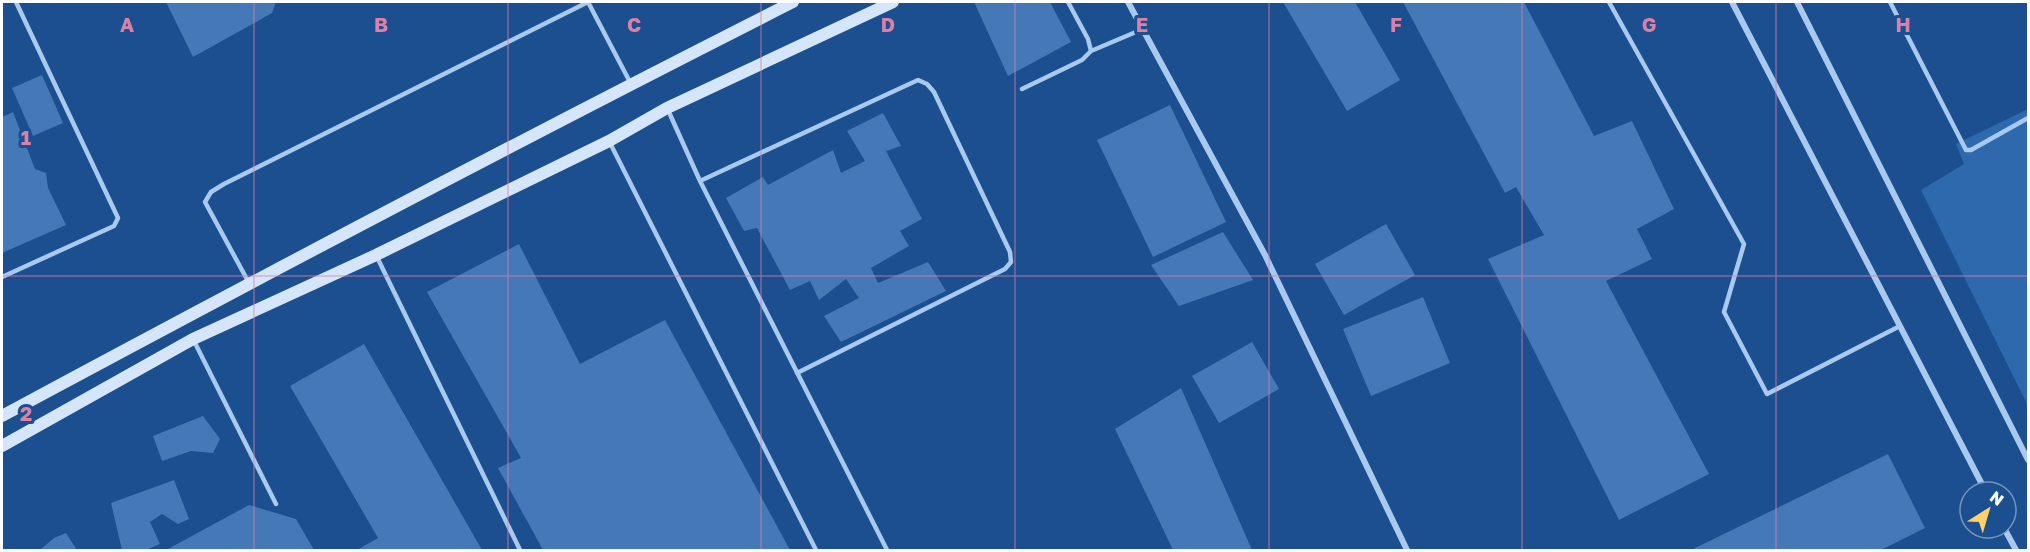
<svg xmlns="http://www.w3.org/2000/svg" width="2030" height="552" font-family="'Golos Text',sans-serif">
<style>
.green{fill:#2e69ad}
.building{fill:#4478b7}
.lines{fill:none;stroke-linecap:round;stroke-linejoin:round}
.lane{stroke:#a9c9ee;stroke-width:4.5}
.street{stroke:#a9c9ee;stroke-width:6}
.secondary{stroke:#d6e6fa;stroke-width:12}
.grid{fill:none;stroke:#dd80a5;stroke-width:1.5;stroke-opacity:0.55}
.grid-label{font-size:20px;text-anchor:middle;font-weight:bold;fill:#dd80a5;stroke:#1b4f8f;stroke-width:6;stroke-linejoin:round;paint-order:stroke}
</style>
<rect width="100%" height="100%" fill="#1b4f8f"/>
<path class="green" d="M 2028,109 L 2028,406 L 1921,190 L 1964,164 L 1956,144 Z"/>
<path class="building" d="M 166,2 L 276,2 L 272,13 L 193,57 Z
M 974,2 L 1050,2 L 1071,42 L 1008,76 Z
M 1283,2 L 1355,2 L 1400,80 L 1347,111 Z
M 1403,2 L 1524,2 L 1594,136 L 1632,121 L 1674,209 L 1637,229 L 1652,259 L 1606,281 L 1709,474 L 1619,520 L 1488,259 L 1544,235 L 1516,187 L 1505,193 Z
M 42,75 L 63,123 L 33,136 L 12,88 Z
M 1170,105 L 1226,222 L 1153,257 L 1097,140 Z
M 13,112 L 35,169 L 46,173 L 48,188 L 66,225 L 2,253 L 2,117 Z
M 883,113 L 901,146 L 886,151 L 922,219 L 900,231 L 909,246 L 871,268 L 878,283 L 928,262 L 946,291 L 841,342 L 824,316 L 859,298 L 846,279 L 819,300 L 810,281 L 790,290 L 757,228 L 744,231 L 726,198 L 763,177 L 768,185 L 833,150 L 841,173 L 865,161 L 847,131 Z
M 1386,224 L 1415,275 L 1344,315 L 1315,264 Z
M 1223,232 L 1253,280 L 1179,306 L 1151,265 Z
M 519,244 L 580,364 L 665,320 L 790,550 L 543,550 L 498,468 L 521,458 L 427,292 Z
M 1423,297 L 1450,363 L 1371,396 L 1343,329 Z
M 1252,342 L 1279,389 L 1219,423 L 1192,376 Z
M 364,344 L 482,550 L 357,550 L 378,538 L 290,386 Z
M 1181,388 L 1252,550 L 1173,550 L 1115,429 Z
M 203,416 L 220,439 L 213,453 L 191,451 L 162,461 L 153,436 Z
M 1888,454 L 1925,528 L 1881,550 L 1691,550 Z
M 174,480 L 189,519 L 178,524 L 162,514 L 150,522 L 160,544 L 146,550 L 122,550 L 111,503 Z
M 249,505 L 296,519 L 314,550 L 166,550 Z
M 66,533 L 77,550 L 40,550 L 54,538 Z"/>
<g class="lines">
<path class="lane" d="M 588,2 L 631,84
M 1609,2 L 1744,244 L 1724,312 L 1767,394 L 1900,326
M 1890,2 L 1966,150 L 1971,150 L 2028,118
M 1091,51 L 1143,29
M 1022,89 L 1082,60 L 1091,51 L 1088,39 L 1068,2
M 668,110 L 700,181 L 887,550
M 609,141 L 816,550
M 700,181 L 918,80 L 927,84 L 934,92 L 1010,252 L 1011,262 L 1005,269 L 797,373
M 376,255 L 520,550
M 2,277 L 114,226 L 118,218 L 16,2
M 249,283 L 205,202 L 211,192 L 224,184 L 588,2
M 194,341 L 276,504"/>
<path class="street" d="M 1128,2 L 1265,255 L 1407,550
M 1732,2 L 1986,492
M 1797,2 L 2028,460
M 2004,528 L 2016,550"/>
<path class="secondary" d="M 2,416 C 264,275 528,136 793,2
M 2,446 L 193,339 L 376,255 L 609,141 L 667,108 L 893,2"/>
</g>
<path class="grid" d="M 254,2 L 254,550M 508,2 L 508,550M 761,2 L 761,550M 1015,2 L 1015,550M 1269,2 L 1269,550M 1522,2 L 1522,550M 1776,2 L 1776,550M 2,276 L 2028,276"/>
<g class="grid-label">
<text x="127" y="32">A</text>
<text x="381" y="32">B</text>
<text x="634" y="32">C</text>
<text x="888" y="32">D</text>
<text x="1142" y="32">E</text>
<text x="1396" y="32">F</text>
<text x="1649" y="32">G</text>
<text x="1903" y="32">H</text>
<text x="26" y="145">1</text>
<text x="26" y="421">2</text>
</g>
<rect width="2030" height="552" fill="none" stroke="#ffffff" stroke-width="6"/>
<g transform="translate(1988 510) rotate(37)"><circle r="28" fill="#1b4f8f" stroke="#7695bc" stroke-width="1.5"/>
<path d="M0-4.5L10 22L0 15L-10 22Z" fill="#ffd166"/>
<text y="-9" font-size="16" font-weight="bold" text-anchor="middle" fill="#ffffff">N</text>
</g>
</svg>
